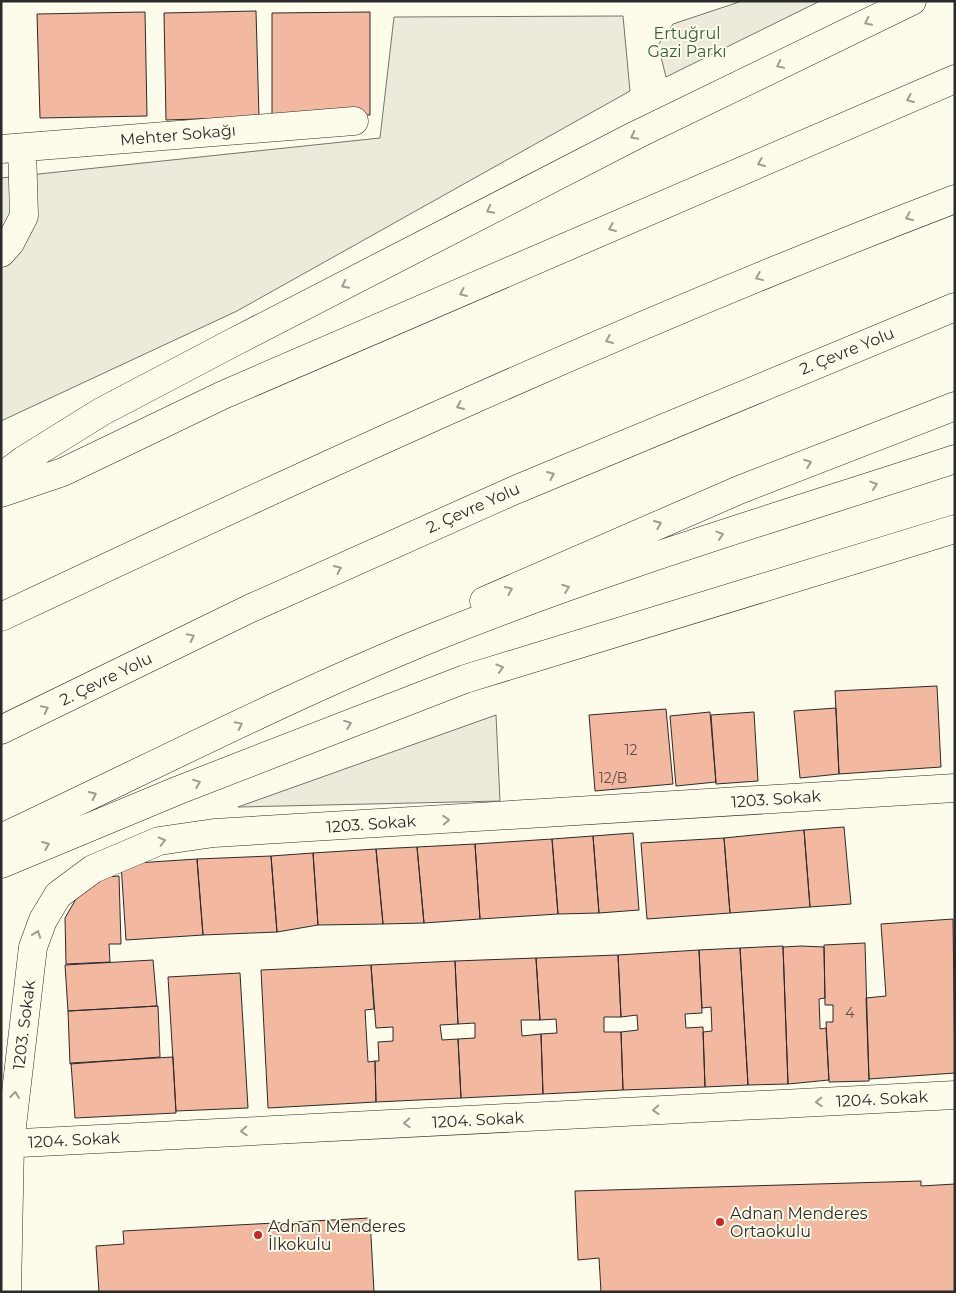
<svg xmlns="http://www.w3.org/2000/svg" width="956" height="1293" font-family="Montserrat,sans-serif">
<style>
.green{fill:#ecebdb;stroke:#74746e}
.building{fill:#f2b8a0;stroke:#2b2b2b}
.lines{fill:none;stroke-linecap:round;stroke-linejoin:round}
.minor-casing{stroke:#2b2b2b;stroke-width:29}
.motorway-casing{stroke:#2b2b2b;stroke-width:29}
.minor{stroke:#fdfbea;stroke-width:28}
.motorway{stroke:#fdfbea;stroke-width:28}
.oneway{stroke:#9e9d94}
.poi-dot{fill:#c62828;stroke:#fdfbea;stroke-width:2}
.labels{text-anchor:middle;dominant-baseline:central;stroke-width:4;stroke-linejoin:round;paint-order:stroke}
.number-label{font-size:14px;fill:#5d4e48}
.park-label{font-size:16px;fill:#34623c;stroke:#fdfbea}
.street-label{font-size:16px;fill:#2b2b2b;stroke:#fdfbea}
.poi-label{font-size:16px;fill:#2b2b2b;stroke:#fdfbea;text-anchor:start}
</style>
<rect width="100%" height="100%" fill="#fdfbea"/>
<path class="green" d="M 742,1 L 820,1 L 666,77 L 658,45 L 673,24 Z
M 623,16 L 630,91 L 237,311 L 1,421 L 1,178 L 380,138 L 394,17 Z
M 496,715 L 500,801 L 238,807 Z"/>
<path class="building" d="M 256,11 L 259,117 L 166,120 L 164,13 Z
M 145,12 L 147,116 L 40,118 L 37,14 Z
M 370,12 L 370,115 L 272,115 L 272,13 Z
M 937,686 L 941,767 L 839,774 L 835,691 Z
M 836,708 L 839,774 L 800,778 L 794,711 Z
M 666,709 L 673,784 L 595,791 L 589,715 Z
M 710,712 L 716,782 L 676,786 L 670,716 Z
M 754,712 L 758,781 L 716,784 L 711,715 Z
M 844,827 L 851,904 L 810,907 L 804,830 Z
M 804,830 L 810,907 L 730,913 L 724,838 Z
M 633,833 L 639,910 L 599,913 L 593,836 Z
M 593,836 L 599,913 L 558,914 L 552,839 Z
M 724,838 L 730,913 L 647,919 L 641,843 Z
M 552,839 L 558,914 L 480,919 L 475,844 Z
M 475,844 L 480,919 L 424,923 L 417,847 Z
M 417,847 L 424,923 L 383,924 L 376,849 Z
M 376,849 L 383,924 L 318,925 L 313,853 Z
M 313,853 L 318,925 L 277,932 L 271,856 Z
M 271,856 L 277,932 L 203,935 L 197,859 Z
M 197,859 L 203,935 L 126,940 L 121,864 Z
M 119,876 L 121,944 L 109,944 L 110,962 L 66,964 L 65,918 L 88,878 Z
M 953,919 L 955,1073 L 869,1079 L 866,998 L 886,996 L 881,924 Z
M 865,943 L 869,1081 L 829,1082 L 826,1022 L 833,1022 L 833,1005 L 825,1005 L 824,945 Z
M 783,946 L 788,1084 L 748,1085 L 740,948 Z
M 801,946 L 824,947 L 825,998 L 819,999 L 820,1025 L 820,1029 L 826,1028 L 829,1080 L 788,1084 L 783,947 Z
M 740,948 L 748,1085 L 705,1087 L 703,1032 L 712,1031 L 711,1007 L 702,1008 L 699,950 Z
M 699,950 L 702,1013 L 685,1014 L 686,1028 L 703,1027 L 705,1087 L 623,1090 L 621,1032 L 638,1030 L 637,1015 L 621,1017 L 618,955 Z
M 618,955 L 621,1017 L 604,1017 L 604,1032 L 621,1032 L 623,1090 L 543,1094 L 541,1034 L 557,1033 L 556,1019 L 540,1020 L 536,958 Z
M 536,958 L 540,1020 L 521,1020 L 522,1036 L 541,1034 L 543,1094 L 461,1098 L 458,1039 L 475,1038 L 475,1023 L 458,1024 L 455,961 Z
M 153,960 L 157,1006 L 68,1011 L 65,965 Z
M 455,961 L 458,1024 L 440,1025 L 442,1040 L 458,1039 L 461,1098 L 376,1102 L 375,1061 L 379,1061 L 378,1042 L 393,1041 L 393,1027 L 376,1028 L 371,965 Z
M 371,965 L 374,1009 L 365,1010 L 368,1062 L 375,1061 L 376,1102 L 268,1108 L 261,970 Z
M 240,973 L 248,1108 L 176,1111 L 168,977 Z
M 158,1006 L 160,1057 L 70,1064 L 68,1011 Z
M 173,1057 L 176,1113 L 75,1118 L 71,1063 Z
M 921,1181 L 921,1186 L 955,1184 L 955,1292 L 601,1292 L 599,1258 L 578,1260 L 575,1191 Z
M 370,1218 L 374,1292 L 99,1292 L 96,1246 L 124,1244 L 123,1231 Z"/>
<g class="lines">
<g class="minor-casing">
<path id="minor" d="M 1,149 L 354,121
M 1,253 L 10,243 L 24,216 L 22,148
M 1,1144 L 955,1095
M 7,1292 L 10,1143 L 33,947 L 43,920 L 58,895 L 93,869 L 159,841 L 214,833 L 955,788"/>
</g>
<g class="motorway-casing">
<path id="motorway" d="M 1,477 L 24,460 L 101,412 L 234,342 L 636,135 L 912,1
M 1,493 L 63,472 L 223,395 L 955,79
M 484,601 L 739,490 L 955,406
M 1,617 C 315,469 631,323 955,199
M 1,730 L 249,609 L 515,490 L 955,307
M 1,838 C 146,770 289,696 437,636 C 606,568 781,516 955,459
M 1,864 L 179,790 L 465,679 L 955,529"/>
</g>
<use href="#minor" class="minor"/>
<use href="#motorway" class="motorway"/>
</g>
<defs><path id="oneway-chevron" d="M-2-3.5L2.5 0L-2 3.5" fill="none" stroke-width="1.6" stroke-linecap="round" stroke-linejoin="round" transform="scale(1.25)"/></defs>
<g class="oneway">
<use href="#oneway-chevron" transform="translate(868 22) rotate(154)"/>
<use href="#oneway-chevron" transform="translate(780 65) rotate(154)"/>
<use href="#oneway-chevron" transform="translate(910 99) rotate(157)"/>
<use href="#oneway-chevron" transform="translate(634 136) rotate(153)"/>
<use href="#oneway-chevron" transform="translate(761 163) rotate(157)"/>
<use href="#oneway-chevron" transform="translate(490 210) rotate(153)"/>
<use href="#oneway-chevron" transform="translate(909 217) rotate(158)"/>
<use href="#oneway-chevron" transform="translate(612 228) rotate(157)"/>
<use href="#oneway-chevron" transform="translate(759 277) rotate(158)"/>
<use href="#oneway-chevron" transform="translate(345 285) rotate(153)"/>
<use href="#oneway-chevron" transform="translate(463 293) rotate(157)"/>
<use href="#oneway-chevron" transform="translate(609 340) rotate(157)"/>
<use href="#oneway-chevron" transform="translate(460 406) rotate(156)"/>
<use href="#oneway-chevron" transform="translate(808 463) rotate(-21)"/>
<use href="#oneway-chevron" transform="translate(551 475) rotate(-23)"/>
<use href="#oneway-chevron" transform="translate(874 485) rotate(-18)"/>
<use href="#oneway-chevron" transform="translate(658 524) rotate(-23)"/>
<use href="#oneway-chevron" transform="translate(720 535) rotate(-18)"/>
<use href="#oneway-chevron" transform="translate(338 569) rotate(-24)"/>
<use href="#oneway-chevron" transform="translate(566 588) rotate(-20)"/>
<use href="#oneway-chevron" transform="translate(509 590) rotate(-24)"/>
<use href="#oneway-chevron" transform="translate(191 637) rotate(-26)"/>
<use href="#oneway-chevron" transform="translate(500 668) rotate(-17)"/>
<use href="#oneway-chevron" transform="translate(45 709) rotate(-26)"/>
<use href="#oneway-chevron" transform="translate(348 724) rotate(-21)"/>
<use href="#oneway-chevron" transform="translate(239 725) rotate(-26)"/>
<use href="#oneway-chevron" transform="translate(197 783) rotate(-21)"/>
<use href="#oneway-chevron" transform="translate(93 795) rotate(-25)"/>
<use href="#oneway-chevron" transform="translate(446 820) rotate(-4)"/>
<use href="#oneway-chevron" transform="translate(162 841) rotate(-14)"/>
<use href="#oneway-chevron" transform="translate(46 845) rotate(-23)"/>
<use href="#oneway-chevron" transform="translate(37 934) rotate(-70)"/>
<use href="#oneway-chevron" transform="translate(15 1095) rotate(-83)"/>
<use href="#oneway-chevron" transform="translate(819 1102) rotate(177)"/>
<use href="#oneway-chevron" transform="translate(656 1110) rotate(177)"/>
<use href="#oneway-chevron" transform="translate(407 1123) rotate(177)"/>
<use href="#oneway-chevron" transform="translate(244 1131) rotate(177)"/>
</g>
<g class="poi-dot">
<circle cx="720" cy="1222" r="5"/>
<circle cx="258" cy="1235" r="5"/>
</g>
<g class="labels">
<g class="number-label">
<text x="631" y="750">12</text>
<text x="613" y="778">12/B</text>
<text x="850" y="1013">4</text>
</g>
<g class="park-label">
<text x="687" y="33">Ertuğrul<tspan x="687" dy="18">Gazi Parkı</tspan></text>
</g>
<g class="street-label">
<text transform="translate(178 135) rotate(-5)">Mehter Sokağı</text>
<text transform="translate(847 351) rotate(-22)">2. Çevre Yolu</text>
<text transform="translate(473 508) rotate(-24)">2. Çevre Yolu</text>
<text transform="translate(106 679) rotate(-26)">2. Çevre Yolu</text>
<text transform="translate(776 799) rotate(-4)">1203. Sokak</text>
<text transform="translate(371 824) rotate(-4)">1203. Sokak</text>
<text transform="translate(24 1025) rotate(-83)">1203. Sokak</text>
<text transform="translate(882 1099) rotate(-3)">1204. Sokak</text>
<text transform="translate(478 1120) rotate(-3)">1204. Sokak</text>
<text transform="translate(74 1140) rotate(-3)">1204. Sokak</text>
</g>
<g class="poi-label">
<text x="730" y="1213">Adnan Menderes<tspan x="730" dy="18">Ortaokulu</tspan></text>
<text x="268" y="1226">Adnan Menderes<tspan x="268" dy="18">İlkokulu</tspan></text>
</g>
</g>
<rect width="956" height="1293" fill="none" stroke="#2b2b2b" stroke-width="5"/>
</svg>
